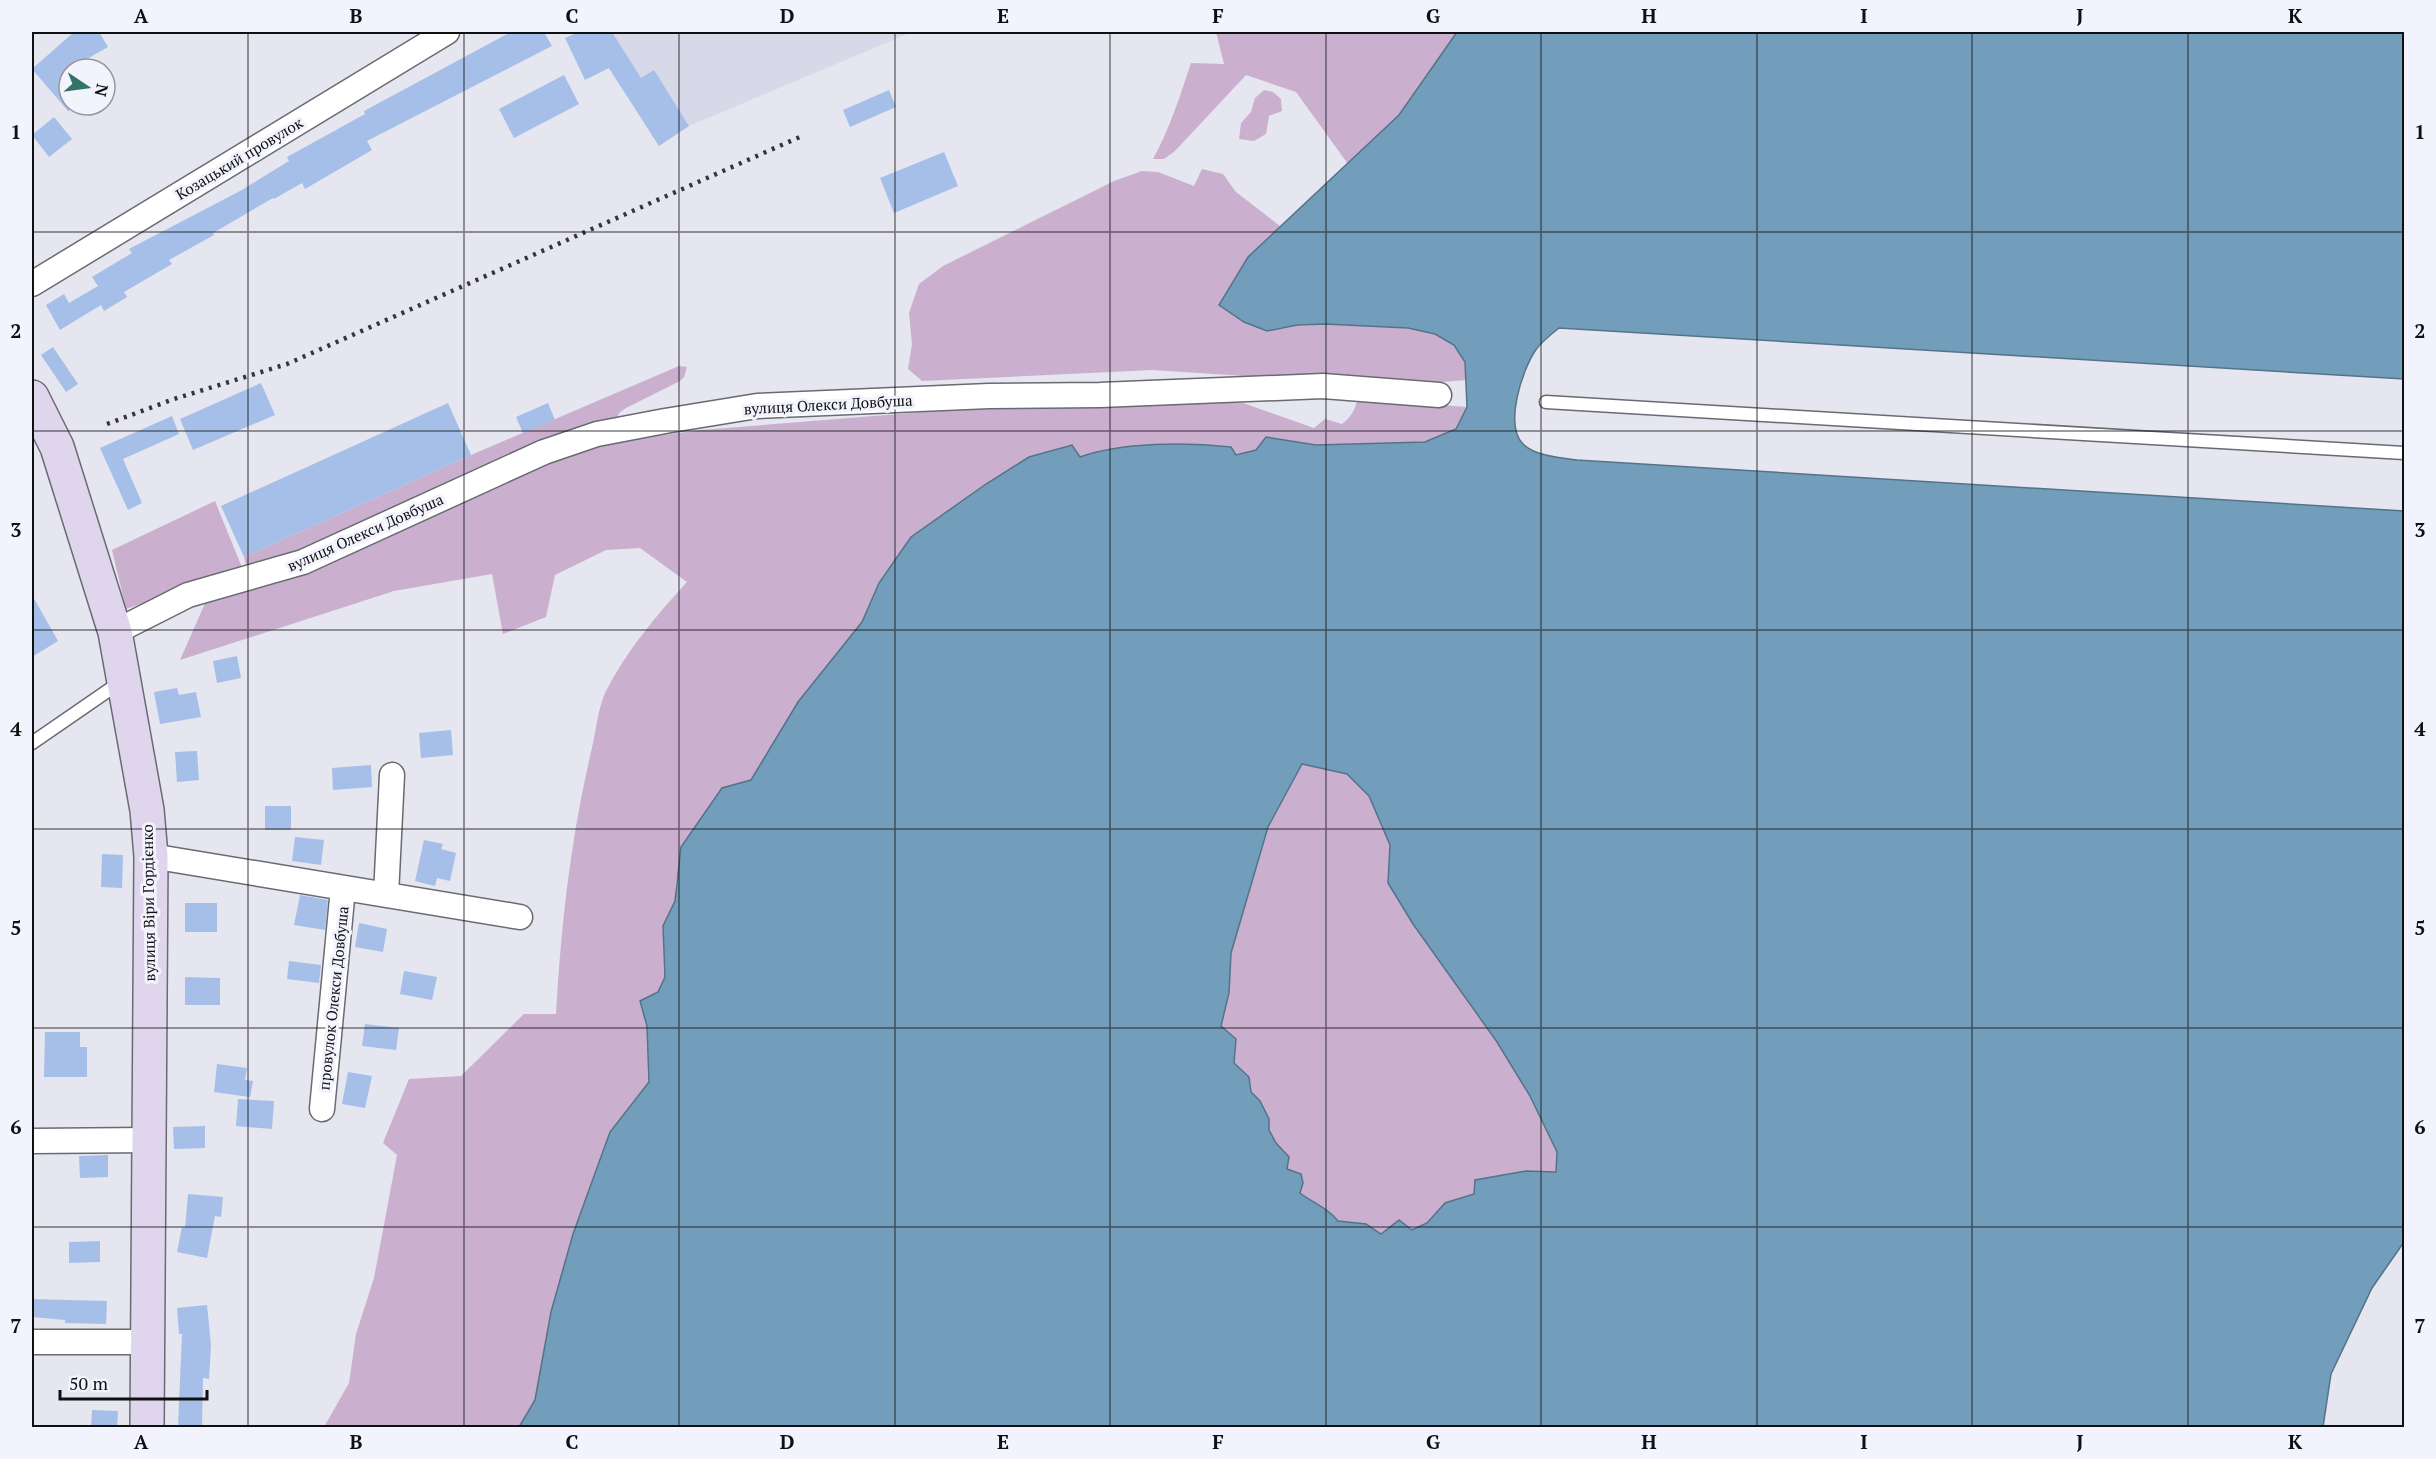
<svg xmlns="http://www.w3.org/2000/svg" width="2436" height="1459" font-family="'PT Serif',serif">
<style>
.built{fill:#d7d9e9}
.green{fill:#cab0ce}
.water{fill:#729ebc;stroke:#547389;stroke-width:1.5;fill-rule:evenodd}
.building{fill:#a5bfe8}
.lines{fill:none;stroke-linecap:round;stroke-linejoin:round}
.lane-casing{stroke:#696a72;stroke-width:15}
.street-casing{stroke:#696a72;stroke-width:27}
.secondary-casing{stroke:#696a72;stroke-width:36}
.lane{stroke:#fff;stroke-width:12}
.street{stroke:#fff;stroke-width:24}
.secondary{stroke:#dfd6ed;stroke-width:33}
.rail{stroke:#343538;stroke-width:4.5;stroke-dasharray:3 6;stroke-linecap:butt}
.grid{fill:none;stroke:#0f1012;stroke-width:1.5;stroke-opacity:0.55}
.labels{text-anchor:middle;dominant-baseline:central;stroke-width:6;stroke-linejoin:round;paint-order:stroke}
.street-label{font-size:15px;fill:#0f1012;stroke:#f2f3fc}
.neatline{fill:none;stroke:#0f1012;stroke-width:2}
.grid-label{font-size:20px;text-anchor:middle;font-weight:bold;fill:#0f1012}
</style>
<rect width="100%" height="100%" fill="#e5e6ef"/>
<path class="built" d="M 585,32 L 912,32 L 689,126 L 659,146 Z"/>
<path class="green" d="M 1216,32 L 1457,32 L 1399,115 L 1348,164 L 1296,92 L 1246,75 L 1175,151 L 1164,159 L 1153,159 C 1170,128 1180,96 1191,63 L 1224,64 Z
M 1264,90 L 1273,92 L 1281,99 L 1282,111 L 1269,116 L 1266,134 L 1254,141 L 1239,139 L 1241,123 L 1251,112 L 1255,98 Z
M 1202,169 L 1223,174 L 1236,192 L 1280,226 L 1248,257 L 1220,305 L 1267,331 L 1297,325 L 1325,324 L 1408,328 L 1435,334 L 1454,345 L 1465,362 L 1466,380 L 1431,383 L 1305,380 L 1152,370 L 922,381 L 908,369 L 912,344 L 909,313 L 919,284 L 943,266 L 1114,181 L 1142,171 L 1158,172 L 1194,186 Z
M 679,366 L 687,367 L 684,377 L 680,381 L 626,408 L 619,413 L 615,422 L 625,440 L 701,430 L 936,411 L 1175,402 L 1243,403 L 1314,428 L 1325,419 L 1342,424 C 1352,417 1355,409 1358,398 L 1467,407 L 1456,429 L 1425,442 L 1316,445 L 1266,438 L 1256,450 L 1236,455 L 1231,447 C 1187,442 1122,442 1080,457 L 1072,446 L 1029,457 L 986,484 L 964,500 L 879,583 L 862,622 L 798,702 L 751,780 L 722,788 L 676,880 L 675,901 L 663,926 L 665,977 L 658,992 L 640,1001 L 647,1026 L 649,1082 L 610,1132 L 573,1234 L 551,1312 L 535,1400 L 519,1427 L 324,1427 L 349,1383 L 356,1334 L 374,1278 L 397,1155 L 383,1143 L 409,1079 L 461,1076 L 524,1014 L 556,1014 C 561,924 571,836 592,748 C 596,730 598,708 606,691 C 627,650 656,616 687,582 L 640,548 L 606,550 L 555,575 L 546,617 L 503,634 L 492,574 L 394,591 L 180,660 L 206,601 L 252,589 L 244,557 L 471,455 Z
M 215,501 L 243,570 L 126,609 L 112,550 Z
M 1302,764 L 1347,774 L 1369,796 L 1390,845 L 1388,883 L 1413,924 L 1497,1042 L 1530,1096 L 1557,1152 L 1556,1172 L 1526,1171 L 1475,1180 L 1474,1194 L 1445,1203 L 1427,1223 L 1412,1230 L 1381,1234 L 1366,1224 L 1338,1221 C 1328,1208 1313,1203 1300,1193 L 1303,1183 L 1287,1169 L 1289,1157 L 1276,1143 L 1269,1130 L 1269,1119 L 1260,1101 L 1251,1092 L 1249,1077 L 1234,1063 L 1236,1039 L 1221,1026 L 1229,993 L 1231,953 L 1268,827 Z"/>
<path class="water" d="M 1457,32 L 2404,32 L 2404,379 L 1559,328 C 1550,335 1541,342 1535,351 C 1522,371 1504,425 1523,444 C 1535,456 1561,458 1577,460 L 2404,511 L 2404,1242 L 2372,1288 L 2331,1374 L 2323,1427 L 519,1427 L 535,1400 L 551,1312 L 573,1234 L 610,1132 L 649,1082 L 647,1026 L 640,1001 L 658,992 L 665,977 L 663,926 L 675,901 L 681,847 L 722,788 L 751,780 L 798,702 L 862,622 L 879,583 L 911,537 L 986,484 L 1029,457 L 1072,445 L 1080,457 C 1122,442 1187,442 1231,447 L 1236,455 L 1256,450 L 1266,437 L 1316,445 L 1425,442 L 1456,429 L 1467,407 L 1465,362 L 1454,345 L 1435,334 L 1408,328 L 1325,324 L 1297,325 L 1267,331 L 1244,322 L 1219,305 L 1248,257 L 1399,115 ZM 1302,764 L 1347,774 L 1369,796 L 1390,845 L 1388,883 L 1413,924 L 1497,1042 L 1530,1096 L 1557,1152 L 1556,1172 L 1526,1171 L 1475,1180 L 1474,1194 L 1445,1203 L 1427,1223 L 1412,1230 L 1399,1220 L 1381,1234 L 1366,1224 L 1338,1221 C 1328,1208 1313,1203 1300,1193 L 1303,1183 L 1301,1174 L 1287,1169 L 1289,1157 L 1276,1143 L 1269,1130 L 1269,1119 L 1260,1101 L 1251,1092 L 1249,1077 L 1234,1063 L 1236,1039 L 1221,1026 L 1229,993 L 1231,953 L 1268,827 Z"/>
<path class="building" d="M 74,32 L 99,32 L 108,47 L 69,69 L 69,112 L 32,69 Z
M 511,32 L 544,32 L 552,46 L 367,141 L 372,150 L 305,189 L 302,183 L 274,199 L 273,198 L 213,233 L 214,235 L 169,260 L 172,264 L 124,292 L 127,297 L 104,311 L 101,305 L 60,330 L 46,305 L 64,294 L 69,303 L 98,286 L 92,277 L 132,253 L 129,249 L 240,191 L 289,161 L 287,157 L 365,114 L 364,111 Z
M 579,32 L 612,32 L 641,78 L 654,70 L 689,126 L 659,146 L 609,68 L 585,80 L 565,38 Z
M 564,75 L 579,104 L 514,138 L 499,109 Z
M 889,90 L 896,107 L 850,127 L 843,110 Z
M 54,117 L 72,139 L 49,157 L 32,135 Z
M 944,152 L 958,186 L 894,213 L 880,178 Z
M 53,347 L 78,384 L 66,392 L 41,355 Z
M 261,383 L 275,415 L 193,450 L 180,419 Z
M 448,403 L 471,455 L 244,557 L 221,506 Z
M 548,403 L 555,420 L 523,433 L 516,417 Z
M 172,416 L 179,434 L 123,459 L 142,503 L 128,510 L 100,448 Z
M 32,595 L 58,641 L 32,657 Z
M 237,656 L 241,678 L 217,683 L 213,661 Z
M 177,688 L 179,695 L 196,692 L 201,717 L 160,724 L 154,692 Z
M 451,730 L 453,755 L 421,758 L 419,733 Z
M 197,751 L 199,780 L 177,782 L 175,752 Z
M 371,765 L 372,787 L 333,790 L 332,768 Z
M 265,806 L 291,806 L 291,830 L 265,830 Z
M 295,837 L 324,840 L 321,865 L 292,861 Z
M 424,840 L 443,844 L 441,849 L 456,853 L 450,881 L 437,878 L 435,886 L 415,881 Z
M 102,854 L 123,855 L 122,888 L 101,887 Z
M 300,895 L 328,900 L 325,930 L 294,925 Z
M 185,903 L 217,903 L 217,932 L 185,932 Z
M 359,923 L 387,929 L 383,952 L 355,947 Z
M 289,961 L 321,965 L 319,983 L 287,979 Z
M 404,971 L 437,977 L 432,1000 L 400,994 Z
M 185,977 L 220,978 L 220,1005 L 185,1005 Z
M 365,1024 L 399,1028 L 396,1050 L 362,1046 Z
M 45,1032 L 80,1032 L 80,1047 L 87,1047 L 87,1077 L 44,1077 Z
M 217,1064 L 247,1068 L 245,1080 L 253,1081 L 250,1097 L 214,1092 Z
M 348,1072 L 372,1076 L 365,1108 L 342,1104 Z
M 238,1099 L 274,1101 L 272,1129 L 236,1126 Z
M 205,1126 L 205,1148 L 174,1149 L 173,1127 Z
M 108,1155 L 108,1177 L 80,1178 L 79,1156 Z
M 188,1194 L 223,1197 L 221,1217 L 215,1216 L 207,1258 L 177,1252 L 182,1227 L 185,1228 Z
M 100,1241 L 100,1262 L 69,1263 L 69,1242 Z
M 32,1299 L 107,1301 L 106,1324 L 65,1323 L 65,1320 L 32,1317 Z
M 207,1305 L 211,1345 L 209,1379 L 203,1378 L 202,1427 L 178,1426 L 182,1334 L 179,1334 L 177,1308 Z
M 92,1410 L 118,1411 L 117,1428 L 91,1428 Z"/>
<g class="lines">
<g class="lane-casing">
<path id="lane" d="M 1546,402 L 2404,453
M 32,743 L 122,681"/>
</g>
<g class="street-casing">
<path id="street" d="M 32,284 L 447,32
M 115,632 L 188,595 L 303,562 L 544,452 L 597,434 L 665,421 L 757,406 L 989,396 L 1100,395 L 1323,386 L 1439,395
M 151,856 L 520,917
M 386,895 L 392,775
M 322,1109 L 343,888
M 32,1141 L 148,1140
M 32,1342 L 146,1342"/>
</g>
<g class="secondary-casing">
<path id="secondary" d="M 32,397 L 57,447 L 115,632 L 147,810 L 151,856 L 147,1428"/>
</g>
<use href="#lane" class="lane"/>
<use href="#street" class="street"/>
<use href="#secondary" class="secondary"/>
<path class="rail" d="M 107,424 L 174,399 L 287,364 L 802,136"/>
</g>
<path class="grid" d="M 248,32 L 248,1428M 464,32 L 464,1428M 679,32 L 679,1428M 895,32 L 895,1428M 1110,32 L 1110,1428M 1326,32 L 1326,1428M 1541,32 L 1541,1428M 1757,32 L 1757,1428M 1972,32 L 1972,1428M 2188,32 L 2188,1428M 32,232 L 2404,232M 32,431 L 2404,431M 32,630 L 2404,630M 32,829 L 2404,829M 32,1028 L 2404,1028M 32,1227 L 2404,1227"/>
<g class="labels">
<g class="street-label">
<text transform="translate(239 158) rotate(-31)">Козацький провулок</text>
<text transform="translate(828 404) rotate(-3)">вулиця Олекси Довбуша</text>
<text transform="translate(365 532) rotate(-24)">вулиця Олекси Довбуша</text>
<text transform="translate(148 903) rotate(-91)">вулиця Віри Гордієнко</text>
<text transform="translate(333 998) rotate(-84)">провулок Олекси Довбуша</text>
</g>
</g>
<rect width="2436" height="1459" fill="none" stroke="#f2f3fc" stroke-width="66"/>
<g transform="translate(87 87) rotate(103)"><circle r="28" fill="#f2f3fc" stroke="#97989e" stroke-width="1.5"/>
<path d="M0-4.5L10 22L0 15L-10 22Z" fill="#327567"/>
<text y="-9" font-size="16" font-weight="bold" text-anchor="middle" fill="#0f1012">N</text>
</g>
<path d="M60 1390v9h147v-9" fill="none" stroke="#0f1012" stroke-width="3"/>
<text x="69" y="1390" font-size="18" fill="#0f1012" stroke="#f2f3fc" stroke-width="4.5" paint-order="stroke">50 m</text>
<rect x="33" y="33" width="2370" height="1393" class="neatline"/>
<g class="grid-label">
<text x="141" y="23">A</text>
<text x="356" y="23">B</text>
<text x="572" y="23">C</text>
<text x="787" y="23">D</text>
<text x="1003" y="23">E</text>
<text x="1218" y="23">F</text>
<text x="1433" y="23">G</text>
<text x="1649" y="23">H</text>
<text x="1864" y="23">I</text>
<text x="2080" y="23">J</text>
<text x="2295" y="23">K</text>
<text x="16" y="139">1</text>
<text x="2420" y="139">1</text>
<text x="16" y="338">2</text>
<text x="2420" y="338">2</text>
<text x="16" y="537">3</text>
<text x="2420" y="537">3</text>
<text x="16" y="736">4</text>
<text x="2420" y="736">4</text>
<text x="16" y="935">5</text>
<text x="2420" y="935">5</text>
<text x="16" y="1134">6</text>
<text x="2420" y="1134">6</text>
<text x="16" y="1333">7</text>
<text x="2420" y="1333">7</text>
<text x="141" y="1449">A</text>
<text x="356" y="1449">B</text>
<text x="572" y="1449">C</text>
<text x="787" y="1449">D</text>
<text x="1003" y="1449">E</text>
<text x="1218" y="1449">F</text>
<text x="1433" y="1449">G</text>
<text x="1649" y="1449">H</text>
<text x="1864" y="1449">I</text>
<text x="2080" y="1449">J</text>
<text x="2295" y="1449">K</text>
</g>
</svg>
